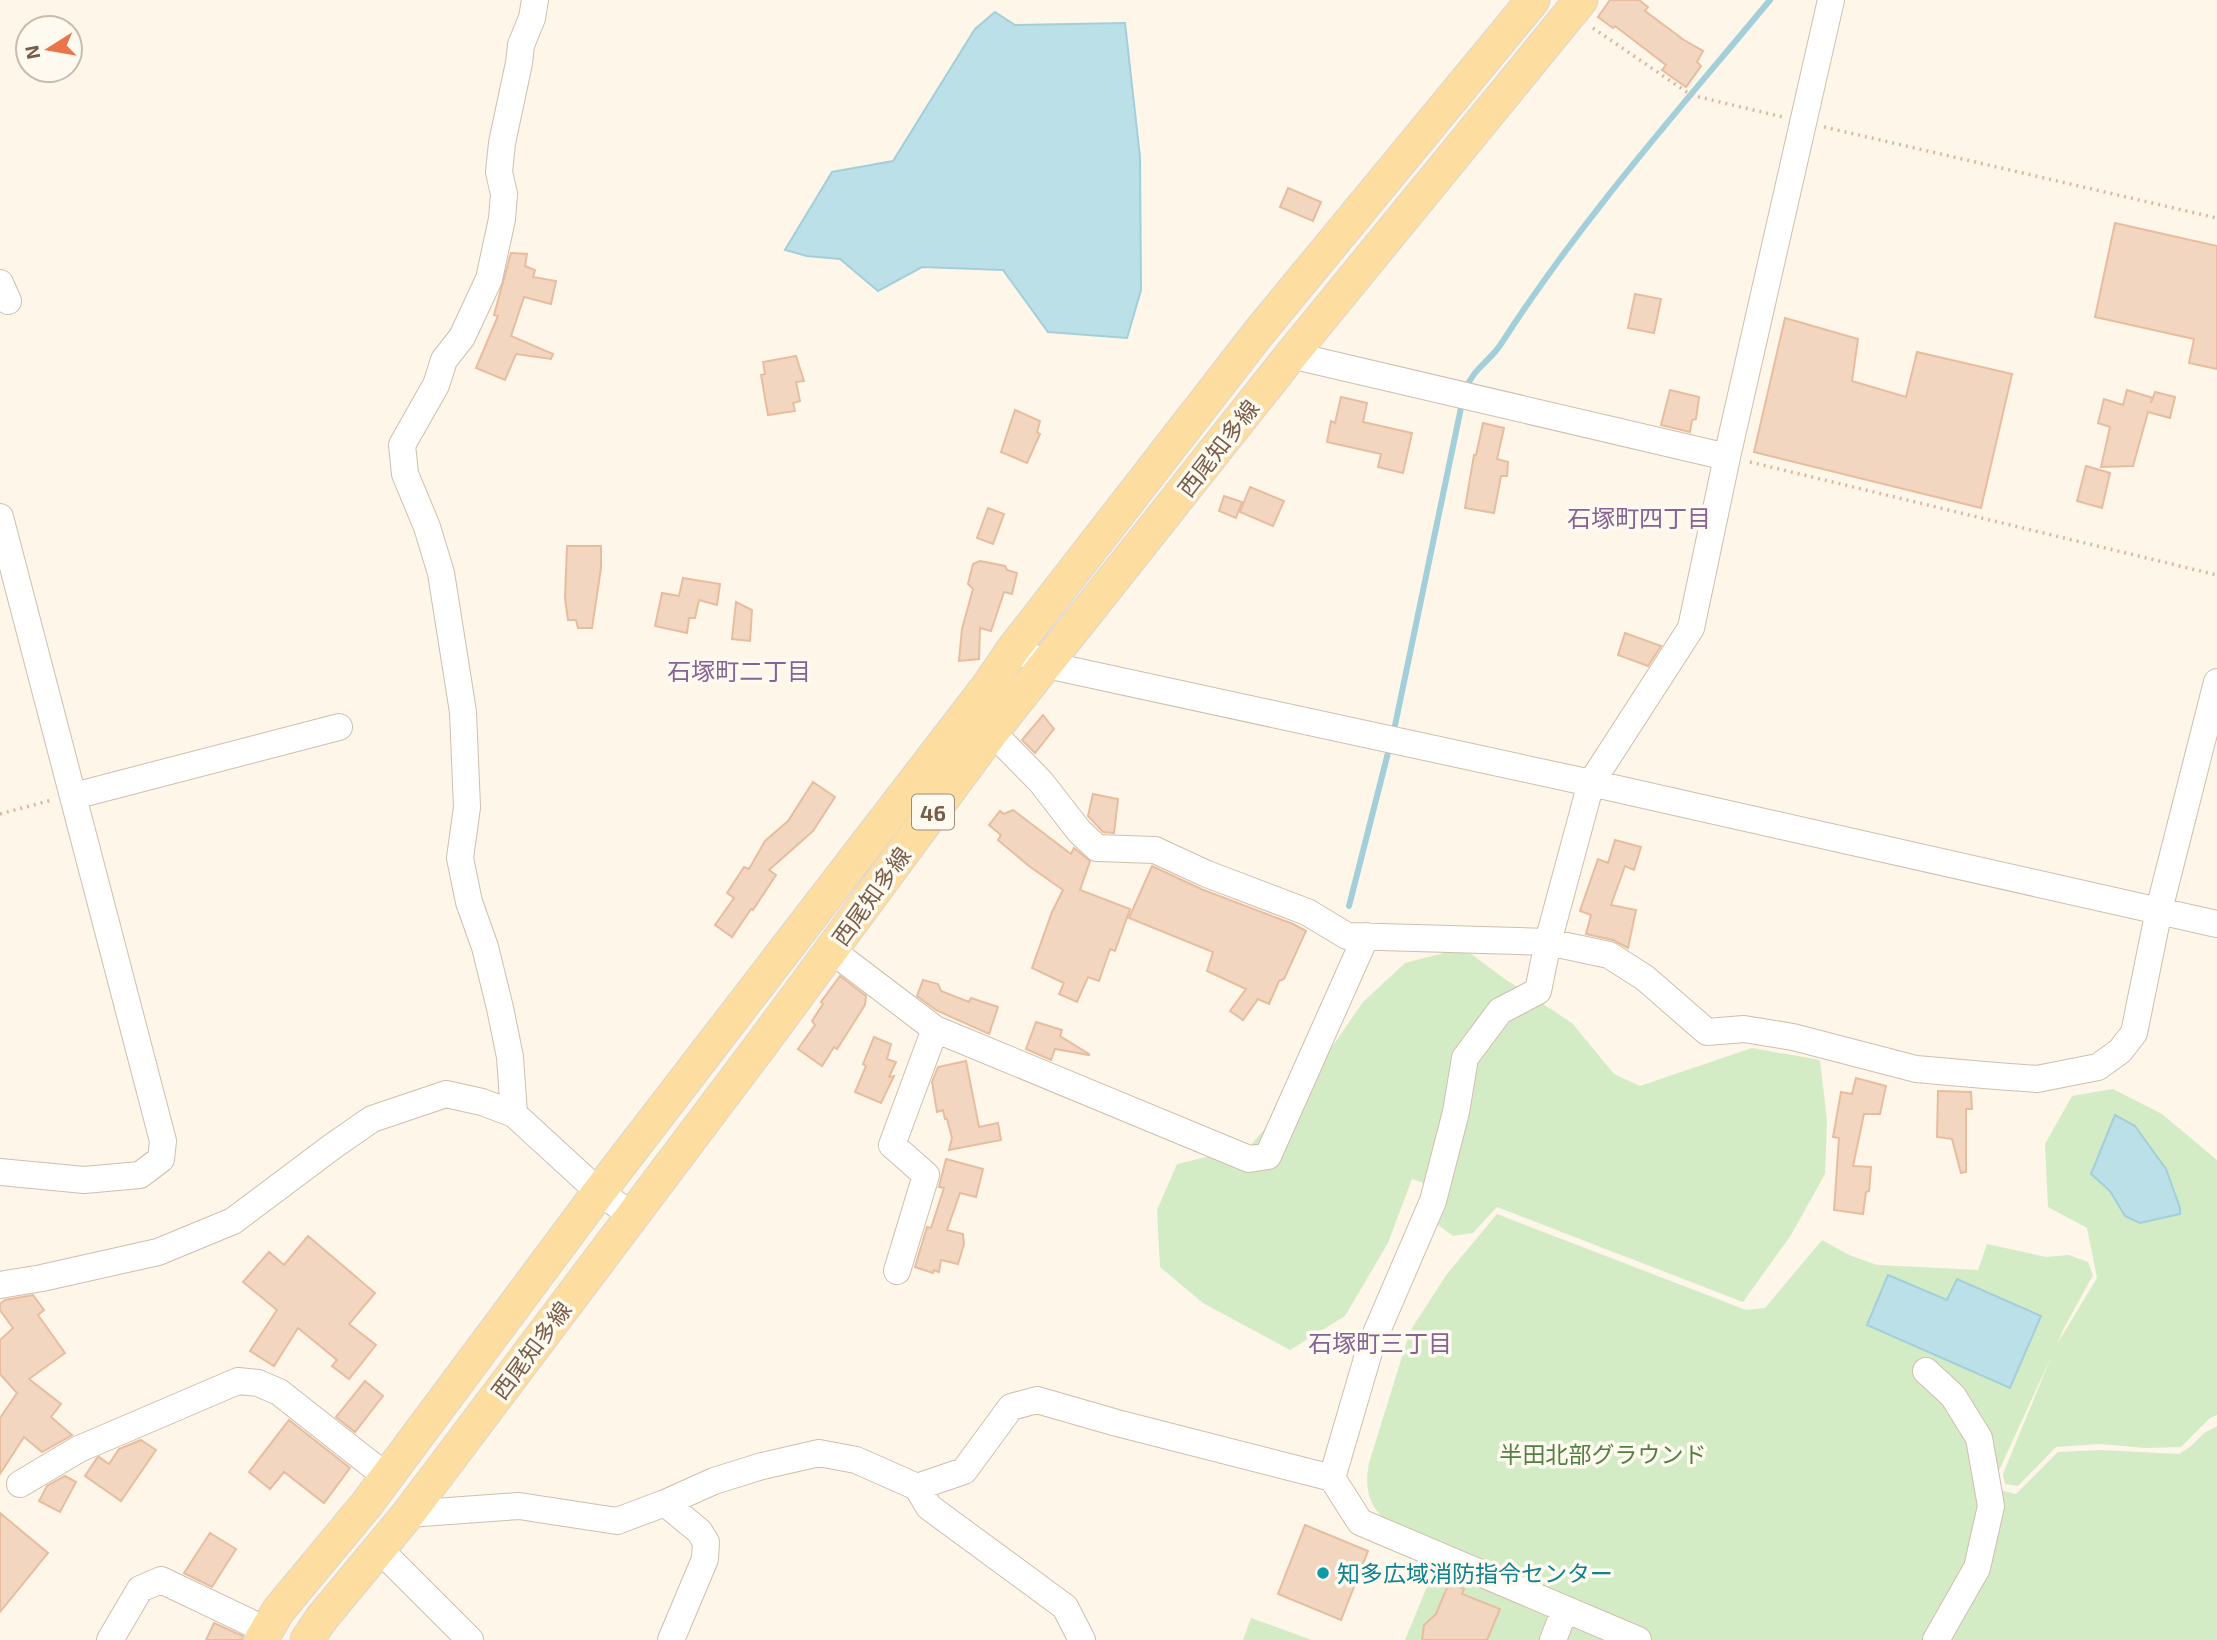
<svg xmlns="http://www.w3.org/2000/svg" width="2217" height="1640" font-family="'Exo 2','Noto Sans JP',sans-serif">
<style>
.green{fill:#d4ecc6}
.water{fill:#bce0e8;stroke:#a2cfda;stroke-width:2}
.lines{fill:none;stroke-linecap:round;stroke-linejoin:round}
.stream{stroke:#a2cfda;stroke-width:6}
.building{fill:#f3d6c0;stroke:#e7bd9f;stroke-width:2}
.minor-casing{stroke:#d0bead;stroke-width:28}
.major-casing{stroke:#dcd5d0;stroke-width:35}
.path{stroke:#d9b9a2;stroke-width:3.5;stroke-dasharray:2 5;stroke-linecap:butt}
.minor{stroke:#fff;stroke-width:26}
.major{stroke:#fddea0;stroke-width:33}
.culture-dot{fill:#0f9aa8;stroke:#fffaf0;stroke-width:2.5}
.labels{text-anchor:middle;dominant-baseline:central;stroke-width:7;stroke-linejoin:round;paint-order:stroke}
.shield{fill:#fffaf0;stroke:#a18c7c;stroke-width:2}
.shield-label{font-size:21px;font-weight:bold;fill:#795d4b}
.street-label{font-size:23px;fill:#795d4b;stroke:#fffaf0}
.park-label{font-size:23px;fill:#527f42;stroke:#fffaf0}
.culture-label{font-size:23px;fill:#0d838f;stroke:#fffaf0;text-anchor:start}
.neighbourhood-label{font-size:24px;fill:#866395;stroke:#fffaf0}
</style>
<rect width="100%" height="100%" fill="#fdf6e9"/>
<path class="green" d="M 1463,948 L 1505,979 L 1572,1023 L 1614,1074 L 1640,1086 L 1752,1048 L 1820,1060 L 1827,1121 L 1825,1174 L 1791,1235 L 1743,1302 L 1497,1207 L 1473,1233 L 1453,1236 L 1438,1225 L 1447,1191 L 1412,1179 L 1388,1243 L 1345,1316 L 1290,1350 L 1203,1303 L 1160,1267 L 1157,1210 L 1177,1164 L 1249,1147 L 1318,1067 L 1363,1002 L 1405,963 Z
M 2113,1089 L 2162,1114 L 2217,1160 L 2217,1415 L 2210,1418 L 2181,1447 L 2146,1448 L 2100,1444 L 2056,1447 L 2018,1486 L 2005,1484 L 2003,1474 L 2052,1355 L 1996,1477 L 2000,1490 L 2016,1494 L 2058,1452 L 2100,1450 L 2179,1454 L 2190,1447 L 2204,1433 L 2217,1426 L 2217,1640 L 1405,1640 L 1442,1550 C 1400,1529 1358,1520 1369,1463 L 1410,1331 L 1447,1274 L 1497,1214 L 1746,1310 L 1765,1308 L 1822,1240 L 1849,1255 L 1877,1265 L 1978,1270 L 1987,1244 L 2046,1257 L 2069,1255 L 2088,1262 L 2093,1275 L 2064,1328 L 2057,1344 L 2097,1278 L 2087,1228 L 2048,1207 L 2045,1144 L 2072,1096 Z
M 1251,1618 L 1312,1640 L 1243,1640 Z"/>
<path class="water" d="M 995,12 L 1015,25 L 1125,23 L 1140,157 L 1141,290 L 1127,338 L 1048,332 L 1003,270 L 922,267 L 878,291 L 840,259 L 807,256 L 785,250 L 832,172 L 893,161 L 975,29 Z
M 2115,1115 L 2135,1126 L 2166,1169 L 2180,1208 L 2180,1214 L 2140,1223 L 2125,1216 L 2110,1191 L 2091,1174 Z
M 1888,1275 L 1947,1300 L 1957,1279 L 2041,1316 L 2010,1388 L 1867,1325 Z"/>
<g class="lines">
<path class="stream" d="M 1466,389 C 1472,370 1490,361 1501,344 C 1580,221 1677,112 1770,0
M 1393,735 L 1462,403
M 1349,906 L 1390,745"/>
</g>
<path class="building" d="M 1610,0 L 1639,0 L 1648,7 L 1645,11 L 1684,40 L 1703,51 L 1697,62 L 1701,66 L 1686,87 L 1662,70 L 1666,65 L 1615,26 L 1613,28 L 1598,17 Z
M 1288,188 L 1321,202 L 1313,221 L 1280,207 Z
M 2115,223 L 2217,246 L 2217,369 L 2189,363 L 2194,339 L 2095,317 Z
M 511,253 L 527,254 L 525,266 L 535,270 L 533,277 L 556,281 L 551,304 L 524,297 L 511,336 L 553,354 L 551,359 L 516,354 L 505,380 L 476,368 L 498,316 L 494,315 Z
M 1635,294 L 1661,299 L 1654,333 L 1628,328 Z
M 1785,318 L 1858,339 L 1852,381 L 1906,397 L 1917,352 L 2012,374 L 1981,508 L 1754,452 Z
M 796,356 L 804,381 L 796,382 L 800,401 L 793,403 L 795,411 L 768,415 L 761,375 L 765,374 L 763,362 Z
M 1670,390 L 1699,397 L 1696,419 L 1692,420 L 1690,432 L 1661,425 Z
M 2127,390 L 2153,398 L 2151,403 L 2155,392 L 2175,397 L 2170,418 L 2148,412 L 2133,466 L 2101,467 L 2110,427 L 2098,423 L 2104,399 L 2123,405 Z
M 1341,397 L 1367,403 L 1363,422 L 1412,433 L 1403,473 L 1378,467 L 1381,454 L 1327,442 L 1331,421 L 1335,423 Z
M 1015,410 L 1040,421 L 1037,432 L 1040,434 L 1027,463 L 1001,452 Z
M 1483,423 L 1504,428 L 1497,459 L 1508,462 L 1507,476 L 1501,476 L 1494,513 L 1465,508 L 1474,455 L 1476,455 Z
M 2086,466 L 2110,473 L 2102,508 L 2077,501 Z
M 1250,487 L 1284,501 L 1273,526 L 1240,512 Z
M 1224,496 L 1242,502 L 1236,518 L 1219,511 Z
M 988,508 L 1004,514 L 993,544 L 977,538 Z
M 567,546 L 601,546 L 601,568 L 592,628 L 578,628 L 576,620 L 568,620 L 565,598 Z
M 980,561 L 1005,566 L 1007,570 L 1017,573 L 1012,594 L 1004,592 L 991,631 L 980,628 L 979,659 L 959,661 L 962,629 L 973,589 L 968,584 L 973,564 Z
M 683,578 L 720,584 L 717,605 L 699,600 L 695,618 L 689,618 L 687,633 L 655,626 L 662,593 L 679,596 Z
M 736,602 L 752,610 L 750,641 L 732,639 Z
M 1625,633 L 1661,646 L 1648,666 L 1618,655 Z
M 1043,715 L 1054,729 L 1035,753 L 1022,740 Z
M 813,782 L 835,797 L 813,831 L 769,870 L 776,875 L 753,910 L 751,909 L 732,937 L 715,925 L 734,898 L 727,893 L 744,867 L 749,869 L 765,841 L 788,821 Z
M 1093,794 L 1118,799 L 1114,833 L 1103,832 L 1088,816 Z
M 1013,810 L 1071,854 L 1074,848 L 1090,861 L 1080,890 L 1130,909 L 1115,951 L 1110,949 L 1099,981 L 1088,977 L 1077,1002 L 1059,994 L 1064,983 L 1032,968 L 1052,912 L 1063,890 L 1029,866 L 998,840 L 1001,835 L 989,825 L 1000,811 L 1004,814 Z
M 1615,840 L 1641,847 L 1634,870 L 1625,866 L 1611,905 L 1636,910 L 1628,948 L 1613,940 L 1586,934 L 1591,915 L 1580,911 L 1598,859 L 1608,863 Z
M 1152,866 L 1201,889 L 1293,924 L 1306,931 L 1284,979 L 1279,981 L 1269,1004 L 1258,999 L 1243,1020 L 1230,1011 L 1246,989 L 1207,971 L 1213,952 L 1129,918 Z
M 840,976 L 866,996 L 865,1005 L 837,1049 L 834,1047 L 822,1066 L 798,1049 L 815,1025 L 812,1021 L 823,1004 L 821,1002 Z
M 923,980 L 938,984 L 941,991 L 969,1002 L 971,998 L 998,1007 L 989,1034 L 936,1010 L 917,996 Z
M 1036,1022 L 1062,1030 L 1060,1036 L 1089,1054 L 1089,1055 L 1055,1049 L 1051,1060 L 1026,1049 Z
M 874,1037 L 891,1044 L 887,1059 L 896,1062 L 889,1077 L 894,1076 L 881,1103 L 855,1092 L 866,1066 L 863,1064 Z
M 966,1061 L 979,1127 L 998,1123 L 1001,1140 L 949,1150 L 952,1138 L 947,1119 L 945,1119 L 943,1110 L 937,1112 L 932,1082 L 938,1067 Z
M 1856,1078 L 1886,1086 L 1880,1114 L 1864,1114 L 1853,1166 L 1871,1167 L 1869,1191 L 1866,1192 L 1863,1214 L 1834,1210 L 1839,1138 L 1833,1137 L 1841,1092 L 1852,1094 Z
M 1938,1091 L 1971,1092 L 1972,1109 L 1966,1109 L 1966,1172 L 1961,1173 L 1952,1139 L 1937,1137 Z
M 946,1159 L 983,1169 L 976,1197 L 960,1193 L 947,1230 L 963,1234 L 964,1244 L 958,1264 L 941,1260 L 939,1272 L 934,1270 L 933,1273 L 915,1267 L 927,1227 L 931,1228 L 944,1188 L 939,1187 Z
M 308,1236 L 375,1293 L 349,1324 L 376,1345 L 349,1379 L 332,1366 L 337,1360 L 298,1328 L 274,1366 L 250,1351 L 277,1310 L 243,1282 L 269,1252 L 284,1265 Z
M 33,1295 L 44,1310 L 38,1315 L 65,1353 L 29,1379 L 61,1404 L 51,1417 L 72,1435 L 42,1452 L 24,1437 L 0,1474 L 0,1418 L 17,1393 L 0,1374 L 0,1340 L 13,1328 L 0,1310 L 0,1304 L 5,1300 Z
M 365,1381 L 383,1396 L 355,1432 L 336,1417 Z
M 289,1420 L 350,1468 L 324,1503 L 284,1472 L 270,1489 L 249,1472 Z
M 141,1440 L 156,1450 L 121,1501 L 85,1476 L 97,1458 L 99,1457 L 109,1464 L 119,1449 Z
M 65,1476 L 76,1482 L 60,1512 L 39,1501 L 47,1486 Z
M 0,1513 L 48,1553 L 0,1612 Z
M 1305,1525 L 1368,1551 L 1341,1620 L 1278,1594 Z
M 210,1533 L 236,1549 L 212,1587 L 184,1573 Z
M 1449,1583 L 1464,1589 L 1462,1594 L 1500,1609 L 1487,1640 L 1422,1640 L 1424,1625 L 1436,1614 Z
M 214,1623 L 243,1636 L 242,1640 L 206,1640 Z"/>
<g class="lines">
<g class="minor-casing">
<path id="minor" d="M 0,283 L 8,301
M 1291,355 L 1727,457
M 0,517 L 163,1141 L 161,1159 L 140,1175 L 84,1180 L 0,1172
M 1014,648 L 1047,665 L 1591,783 L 2217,924
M 992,732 L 1041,782 L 1079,831 L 1097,848 L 1155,850 L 1207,874 L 1307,912 L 1347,936 L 1548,942 L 1609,955 L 1645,978 L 1707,1032 L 1744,1029 L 1793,1037 L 1916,1069 L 1996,1076 L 2037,1079 L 2098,1067 L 2120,1051 L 2134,1033 L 2159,910 L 2217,682
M 74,796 L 339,727
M 831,950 L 935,1029 L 1249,1159 L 1268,1156 L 1366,936
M 514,1114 L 510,1057 L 500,1008 L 485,947 L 469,902 L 460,858 L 467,807 L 463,712 L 441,573 L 427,527 L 405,474 L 402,445 L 436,385 L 444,360 L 462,337 L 489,279 L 502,219 L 504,194 L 499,172 L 502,143 L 519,63 L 521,45 L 532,18 L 535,0
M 897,1271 L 926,1175 L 892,1145 L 935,1029
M 0,1285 L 42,1278 L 158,1252 L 233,1221 L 333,1146 L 372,1119 L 446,1094 L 482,1102 L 514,1114 L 599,1192 L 632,1215
M 1926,1371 L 1953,1396 L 1979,1438 L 1991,1506 L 1977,1568 L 1936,1640
M 20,1484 L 79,1449 L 238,1381 L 258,1383 L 279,1392 L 387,1477
M 917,1487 L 964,1471 L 1011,1407 L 1037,1400 L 1117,1423 L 1332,1478
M 665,1503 L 699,1531 L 706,1542 L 705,1559 L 671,1640
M 408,1514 L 519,1506 L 617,1521 L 665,1503 L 714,1481 L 762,1466 L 819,1453 L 856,1460 L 917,1487 L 929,1507 L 1065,1607 L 1082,1640
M 380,1550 L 470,1640
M 110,1640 L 140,1589 L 161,1580 L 266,1630
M 1553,1640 L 1565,1609
M 1638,1640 L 1360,1522 L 1332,1478 L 1371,1345 L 1433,1201 L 1456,1112 L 1465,1058 L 1500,1011 L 1538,991 L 1548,942 L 1591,783 L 1691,628 L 1727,457 L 1831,0"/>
</g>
<g class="major-casing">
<path id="major" d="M 261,1640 L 278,1611 L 366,1505 L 599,1192 L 988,686 L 1014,648 L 1261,330 L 1533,0
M 307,1640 L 321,1619 L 408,1514 L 761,1045 L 992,732 L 1291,355 L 1581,0"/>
</g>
<path class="path" d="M 1593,28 L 1691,95 L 1783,117
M 1824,127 L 2217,218
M 1750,462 L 2217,575
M 0,814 L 52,800"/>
<use href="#minor" class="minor"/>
<use href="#major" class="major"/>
</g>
<circle class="culture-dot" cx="1323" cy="1573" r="7"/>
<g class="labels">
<rect class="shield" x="912" y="794.5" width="42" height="35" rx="5"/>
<g class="shield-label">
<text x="933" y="812">46</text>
</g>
<g class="street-label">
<text transform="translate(1218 448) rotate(-52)">西尾知多線</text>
<text transform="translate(871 896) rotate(-54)">西尾知多線</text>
<text transform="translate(531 1350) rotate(-53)">西尾知多線</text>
</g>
<g class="park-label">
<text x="1603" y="1454">半田北部グラウンド</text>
</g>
<g class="culture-label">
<text x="1337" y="1573">知多広域消防指令センター</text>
</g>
<g class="neighbourhood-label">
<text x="1639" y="517">石塚町四丁目</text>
<text x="739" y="670">石塚町二丁目</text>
<text x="1380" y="1342">石塚町三丁目</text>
</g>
</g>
<g transform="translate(49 49) rotate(259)"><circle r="33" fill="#fffaf0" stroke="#c9bbae" stroke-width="2"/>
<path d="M0-5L12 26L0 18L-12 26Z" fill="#ea754b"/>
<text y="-10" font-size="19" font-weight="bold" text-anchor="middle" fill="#795d4b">N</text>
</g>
</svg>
